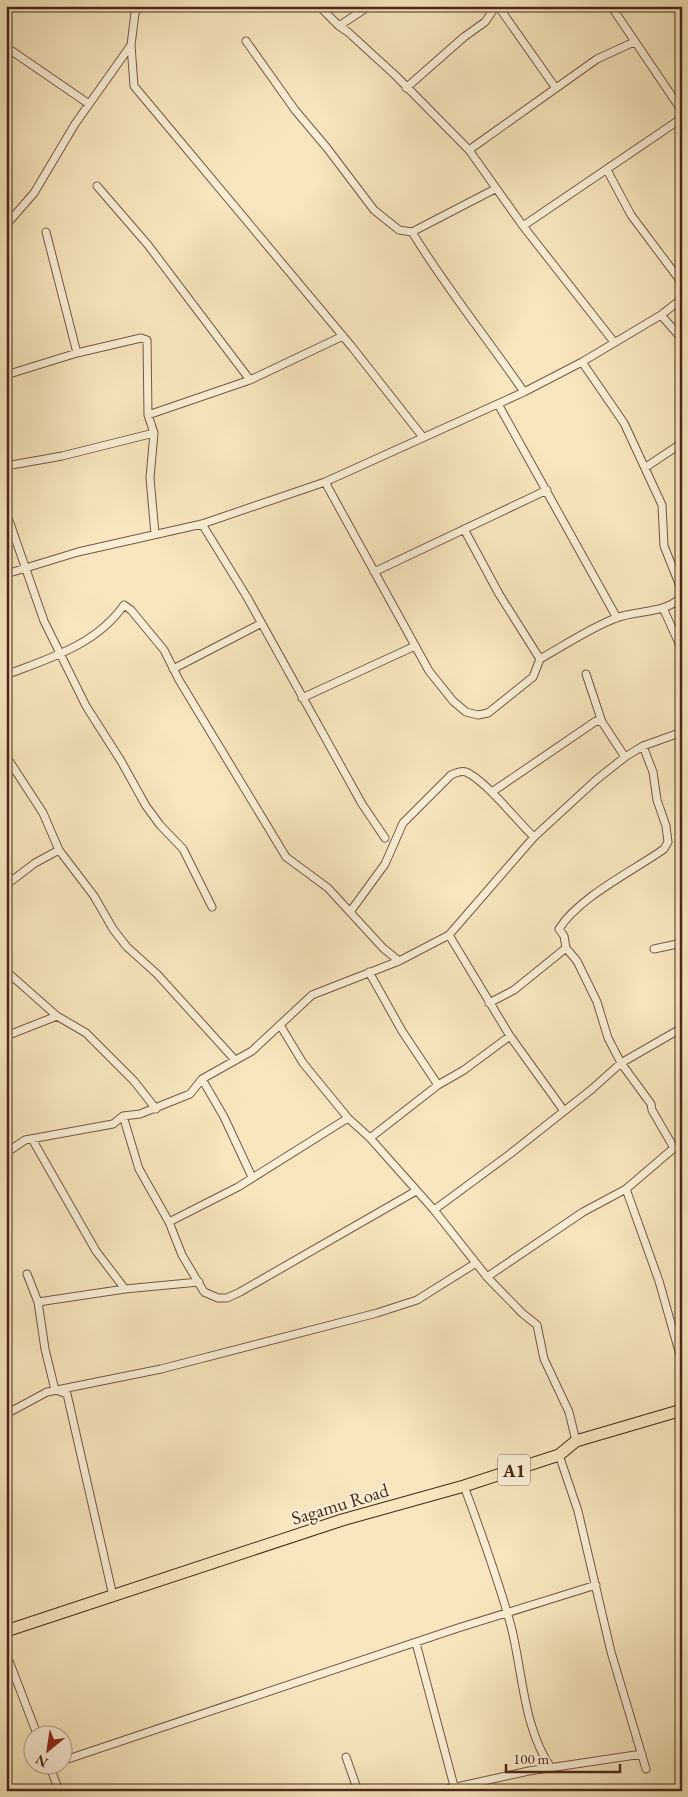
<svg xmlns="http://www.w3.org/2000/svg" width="688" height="1797" font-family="'EB Garamond',serif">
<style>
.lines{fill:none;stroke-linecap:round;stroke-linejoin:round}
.minor-casing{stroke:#745843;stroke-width:9}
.trunk-casing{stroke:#48281a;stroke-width:13}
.minor{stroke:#faefd5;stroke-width:7}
.trunk{stroke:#f7e6be;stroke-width:11}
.labels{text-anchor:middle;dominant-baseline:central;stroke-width:4;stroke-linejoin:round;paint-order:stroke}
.shield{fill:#faefd5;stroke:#7d6452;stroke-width:1}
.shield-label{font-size:18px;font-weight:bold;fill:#48281a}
.street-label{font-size:19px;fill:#48281a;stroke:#faefd5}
</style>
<rect width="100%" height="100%" fill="#f7e6be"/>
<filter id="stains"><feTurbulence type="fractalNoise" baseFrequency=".004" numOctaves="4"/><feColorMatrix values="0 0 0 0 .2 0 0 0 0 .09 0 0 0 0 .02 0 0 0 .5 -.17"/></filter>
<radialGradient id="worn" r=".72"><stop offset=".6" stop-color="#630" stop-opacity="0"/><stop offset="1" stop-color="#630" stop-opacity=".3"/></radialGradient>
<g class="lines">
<g class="minor-casing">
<path id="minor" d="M 319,6 L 339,26 L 348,32 L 395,75 L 469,150 L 523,226 L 614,342
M 498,6 L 555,87
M 611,6 L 682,111
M 6,12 L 10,6
M 339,26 L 369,6
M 246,41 L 295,110 L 327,148 L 374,210 L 399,230 L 412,232 L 495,189
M 131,45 L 134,86 L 352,347 L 422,436
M 6,47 L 89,104
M 406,88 L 464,37 L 485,22 L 496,6
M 469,150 L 597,59 L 634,42
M 607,170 L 631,215 L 682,283
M 97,186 L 148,245 L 250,380 L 343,336
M 6,225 L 34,193 L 75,124 L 131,45 L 135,13 L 140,6
M 523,226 L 682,118
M 46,232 L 77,353
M 412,232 C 446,288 487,338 524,392
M 661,315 L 682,339
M 6,375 L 77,353 L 141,338 L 147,340 L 148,415 L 154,433 L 150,478 L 155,534
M 498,404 L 617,618
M 148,415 L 250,380
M 6,466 L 62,456 L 154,433
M 646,467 L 682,443
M 325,482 L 429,671 L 453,701 L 466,712 L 478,715 L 488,713 L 533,677 L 540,659 C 565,645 590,628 616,618 C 636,610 667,614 682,596 L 680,586 L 664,546 L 662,505 L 624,423 L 582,362
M 6,512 L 44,621 L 86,706 L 121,761 L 146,806 L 160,825 L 183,849 L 212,907
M 202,524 L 247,597 L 362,804 L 385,838
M 464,529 L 499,594 L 540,659
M 374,572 L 547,490
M 6,574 L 78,552 L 202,524 L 325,482 L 524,392 L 582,362 L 661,315 L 679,301 L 682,296
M 663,608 L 682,650
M 173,669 L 260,624
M 586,674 L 602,722
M 6,675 C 50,658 96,645 124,605 L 131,610 L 164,650 L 179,680 L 286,857 L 328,888 L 383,948 L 399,961
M 302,698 L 415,646
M 6,756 L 43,813 L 59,850 L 94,896 L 113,929 L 127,947 L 157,974 L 235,1060
M 6,771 L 13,767
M 492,792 L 596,721 L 602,722 L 625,757
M 6,885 L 35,863 L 59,850
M 350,912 L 385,864 L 403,823 L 451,775 C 456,773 460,770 466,772 C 485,780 517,821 534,837
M 449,935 L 510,1036 L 564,1111
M 654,949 L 682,943
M 6,971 L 57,1016 L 86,1033 L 134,1081 L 156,1109
M 369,972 L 402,1031 L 438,1085
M 489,1003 L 514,990 L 566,948
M 280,1025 L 303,1063 L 348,1118 L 370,1138 L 434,1210 L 487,1277 L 522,1313 L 537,1325 L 544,1359 L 569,1412 L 576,1441
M 6,1036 L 57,1016
M 202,1079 L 224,1117 L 252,1177
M 123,1116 L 139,1169 L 169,1222 L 182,1255 L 204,1292 L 218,1298 L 227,1298 L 240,1292 L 416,1191
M 370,1138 L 438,1085 L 464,1070 L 510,1036
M 32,1139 L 96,1251 L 125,1289
M 6,1153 L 25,1140 L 113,1124 L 123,1116 L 140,1114 L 190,1094 L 202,1079 L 252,1051 L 312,995 L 399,961 L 449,935 L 534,837 L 596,780 L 625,757 L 643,746 L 682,732
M 626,1189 L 659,1281 L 682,1362
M 434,1210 L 510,1154 L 592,1089 L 621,1063 L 682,1028
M 169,1222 L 238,1187 L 348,1118
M 27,1274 L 38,1302 L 45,1349 L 55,1390
M 487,1277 L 583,1212 L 626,1189 L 674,1148 L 652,1110 L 651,1104 L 621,1063 L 608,1038 L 597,1002 L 577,961 L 566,948 L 564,936 L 559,929 C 579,897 633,871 664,849 L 668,842 L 666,826 L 657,800 L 653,772 L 643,746
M 38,1302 L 125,1289 L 199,1282
M 56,1390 L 67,1394 L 113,1596
M 6,1414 L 47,1392 L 161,1369 L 377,1313 L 417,1300 L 476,1263
M 559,1455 L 578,1511 L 611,1652 L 646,1769
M 464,1486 C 481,1532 498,1579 511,1626 C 523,1673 523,1727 551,1768
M 416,1643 L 454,1786
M 6,1653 L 37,1734
M 346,1757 L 358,1791
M 62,1761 L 458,1628 L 596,1585
M 49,1764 L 59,1791
M 438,1791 L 529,1771 L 642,1754"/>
</g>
<g class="trunk-casing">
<path id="trunk" d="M 6,1631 L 342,1520 L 464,1486 L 559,1455 L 576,1441 L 682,1410"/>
</g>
<use href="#minor" class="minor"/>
<use href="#trunk" class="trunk"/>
</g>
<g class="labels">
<rect class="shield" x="498" y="1454.5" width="32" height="31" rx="4"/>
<g class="shield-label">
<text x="514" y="1470">A1</text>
</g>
<g class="street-label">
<text transform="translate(340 1504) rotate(-17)">Sagamu Road</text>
</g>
</g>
<rect width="688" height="1797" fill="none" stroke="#f7e6be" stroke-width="25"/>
<rect x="8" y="8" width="673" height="1782" fill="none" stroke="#48281a" stroke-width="2.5"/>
<rect x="12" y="12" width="663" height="1772" fill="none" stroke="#48281a"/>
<g transform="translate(48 1750) rotate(210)"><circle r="24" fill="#faefd5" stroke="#b39f8a"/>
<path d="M0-4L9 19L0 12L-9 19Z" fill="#8f2418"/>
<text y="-8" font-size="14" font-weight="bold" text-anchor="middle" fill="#48281a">N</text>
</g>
<path d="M506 1764v8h114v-8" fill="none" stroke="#48281a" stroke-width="2.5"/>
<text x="513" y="1764" font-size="15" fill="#48281a" stroke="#faefd5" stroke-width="4" paint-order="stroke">100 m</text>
<rect width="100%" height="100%" filter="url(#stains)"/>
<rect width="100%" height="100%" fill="url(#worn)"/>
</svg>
